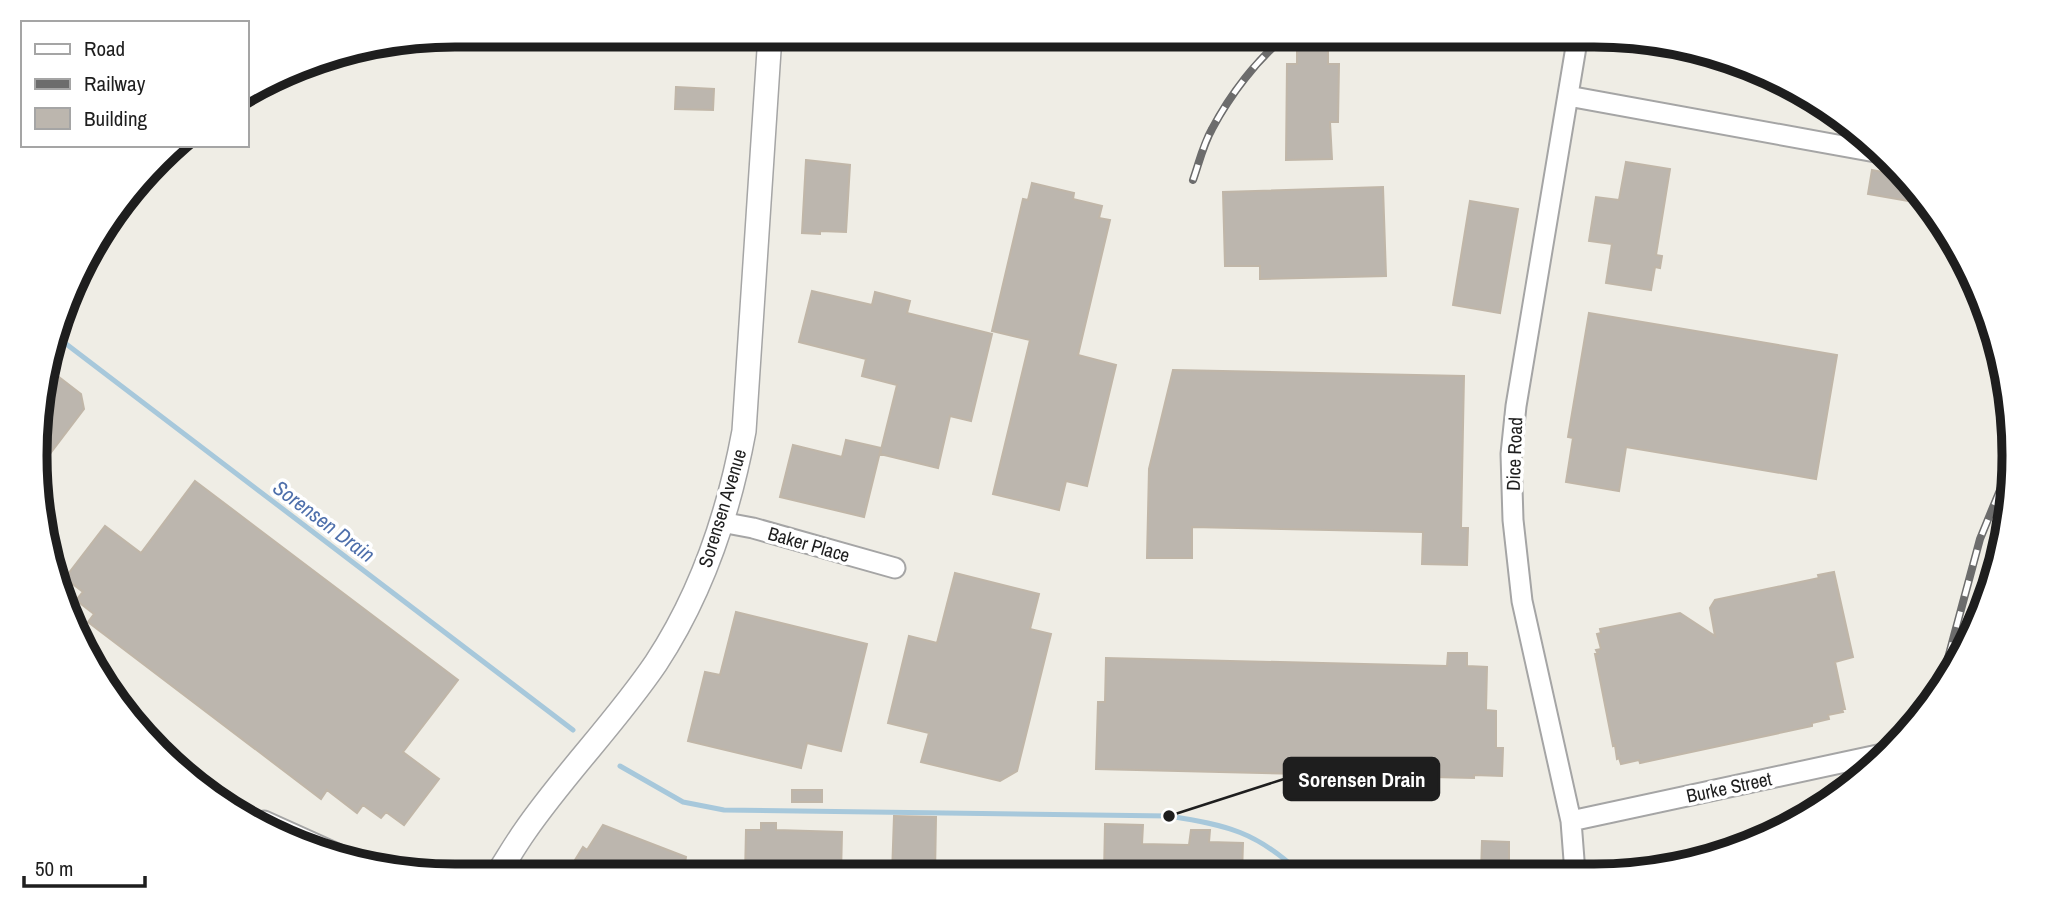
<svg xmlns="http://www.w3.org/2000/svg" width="2049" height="911" font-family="'Archivo Narrow',sans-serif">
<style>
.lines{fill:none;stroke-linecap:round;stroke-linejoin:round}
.stream{stroke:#a7c8db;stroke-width:5}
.building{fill:#bcb6ae;stroke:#c0b6a8;stroke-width:2}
.minor-casing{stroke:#a5a5a5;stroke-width:23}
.tertiary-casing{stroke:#a5a5a5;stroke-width:26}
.minor{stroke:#fff;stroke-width:19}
.tertiary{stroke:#fff;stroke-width:23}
.rail-casing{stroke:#6c6c6c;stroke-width:8}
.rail{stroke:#fff;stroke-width:5;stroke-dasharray:16;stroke-linecap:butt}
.labels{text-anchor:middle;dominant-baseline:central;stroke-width:7;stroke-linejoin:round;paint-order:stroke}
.street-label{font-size:19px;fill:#1e1e1e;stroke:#fff}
.water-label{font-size:21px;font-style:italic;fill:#4e6fab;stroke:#fff}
.rim{fill:none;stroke:#1e1e1e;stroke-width:9}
.leader{fill:none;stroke:#1e1e1e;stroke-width:2.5}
.callout-dot{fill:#1e1e1e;stroke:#fff;stroke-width:2.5}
.callout{fill:#1e1e1e;stroke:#1e1e1e;stroke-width:2.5}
.callout-label{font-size:21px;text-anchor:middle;font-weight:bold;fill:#fff}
</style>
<rect width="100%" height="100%" fill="#efede5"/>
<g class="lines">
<path class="stream" d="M 57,337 L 573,730
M 620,766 L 683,802 L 724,810 L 1169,816 C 1227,825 1257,832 1300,873"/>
</g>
<path class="building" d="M 1297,46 L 1328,47 L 1328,64 L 1339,64 L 1338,122 L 1330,122 L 1332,159 L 1286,160 L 1287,64 L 1297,64 Z
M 676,87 L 714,89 L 713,110 L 675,109 Z
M 806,160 L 850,165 L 846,232 L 820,231 L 820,234 L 802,233 Z
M 1626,162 L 1670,169 L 1656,255 L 1662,256 L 1660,268 L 1655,267 L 1651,290 L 1606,283 L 1612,244 L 1589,241 L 1596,197 L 1619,200 Z
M 1872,170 L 1898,175 L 1920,203 L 1868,194 Z
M 1032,183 L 1074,193 L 1073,199 L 1102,206 L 1099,218 L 1110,220 L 1078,355 L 1116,365 L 1087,486 L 1066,481 L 1059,510 L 993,494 L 1030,340 L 992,331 L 1023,199 L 1028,200 Z
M 1383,187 L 1386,276 L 1260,279 L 1260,266 L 1225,266 L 1223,192 Z
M 1470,201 L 1518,209 L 1500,313 L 1453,305 Z
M 812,291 L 872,305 L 875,292 L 910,301 L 907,313 L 992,334 L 971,421 L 950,416 L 938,468 L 880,454 L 897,385 L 862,376 L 866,359 L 799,342 Z
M 1589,313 L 1837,355 L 1816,479 L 1626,447 L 1619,491 L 1566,482 L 1573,438 L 1568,437 Z
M 46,367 L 81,394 L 84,409 L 40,467 L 43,374 Z
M 1173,370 L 1464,376 L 1461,528 L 1468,528 L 1467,565 L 1422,564 L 1423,532 L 1192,527 L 1192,558 L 1147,558 L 1149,469 Z
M 846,440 L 881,448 L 864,517 L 780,497 L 793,445 L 842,457 Z
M 195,481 L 458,680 L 403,752 L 439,779 L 404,825 L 386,812 L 381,818 L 363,805 L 357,813 L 327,790 L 321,799 L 88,622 L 94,614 L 76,600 L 83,592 L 65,578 L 105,526 L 141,553 Z
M 1834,572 L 1853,657 L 1835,662 L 1845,709 L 1842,709 L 1843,712 L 1828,715 L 1829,719 L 1812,723 L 1812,726 L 1640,763 L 1639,760 L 1621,764 L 1619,758 L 1617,759 L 1615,745 L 1613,746 L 1595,654 L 1598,654 L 1596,650 L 1601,649 L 1597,634 L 1601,633 L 1600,629 L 1680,613 L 1715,636 L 1710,608 L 1715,600 L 1819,578 L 1818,575 Z
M 955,573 L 1039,594 L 1030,629 L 1051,634 L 1017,771 L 1000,781 L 921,762 L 929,733 L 888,723 L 909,636 L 937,643 Z
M 736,612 L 867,644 L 841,751 L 807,743 L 801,768 L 688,741 L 705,672 L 720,675 Z
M 1448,653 L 1467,653 L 1467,666 L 1487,667 L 1486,710 L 1496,711 L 1496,748 L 1503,748 L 1502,776 L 1474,775 L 1474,778 L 1096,769 L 1098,702 L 1105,702 L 1106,658 L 1447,666 Z
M 792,790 L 822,790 L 822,802 L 792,802 Z
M 894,816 L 936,817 L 935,875 L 892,875 Z
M 761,823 L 776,823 L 776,830 L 842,832 L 841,875 L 745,875 L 746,830 L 761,830 Z
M 1105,824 L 1143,825 L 1142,844 L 1189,845 L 1191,830 L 1210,830 L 1209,842 L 1243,843 L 1242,874 L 1104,874 Z
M 603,825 L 686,857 L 683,875 L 570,876 L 579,863 L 575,860 L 583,847 L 587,850 Z
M 1482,841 L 1509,842 L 1509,873 L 1481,873 Z"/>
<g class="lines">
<g class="minor-casing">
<path id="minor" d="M 1568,96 L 1881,153
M 721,522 L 753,528 L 895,568
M 264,821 L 346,858
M 1571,821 L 1887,753
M 1575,873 L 1571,821 L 1522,601 L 1513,520 L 1511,454 L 1516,406 L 1578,35"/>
</g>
<g class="tertiary-casing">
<path id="tertiary" d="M 496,876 C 506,861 515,845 525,831 C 565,773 616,722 656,663 C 702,593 729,512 744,431 L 770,35"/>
</g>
<use href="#minor" class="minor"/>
<use href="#tertiary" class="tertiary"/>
<g class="rail-casing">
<path id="rail" d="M 1193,180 C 1199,163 1203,145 1212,129 C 1230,95 1257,59 1287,35
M 1981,612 L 1995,567
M 1948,658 L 1980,539 L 2007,473"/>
</g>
<use href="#rail" class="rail"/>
</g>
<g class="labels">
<g class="street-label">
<text transform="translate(1514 454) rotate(-88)">Dice Road</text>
<text transform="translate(722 508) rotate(-73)">Sorensen Avenue</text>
<text transform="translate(809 544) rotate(16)">Baker Place</text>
<text transform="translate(1729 787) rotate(-12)">Burke Street</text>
</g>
<g class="water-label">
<text transform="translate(324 521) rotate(37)">Sorensen Drain</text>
</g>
</g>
<path d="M0 0H2049V911H0ZM455 47H1594A408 408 0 0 1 2002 455V456A408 408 0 0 1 1594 864H455A408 408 0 0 1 47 456V455A408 408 0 0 1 455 47Z" fill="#fff" fill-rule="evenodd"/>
<path class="rim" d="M455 47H1594A408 408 0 0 1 2002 455V456A408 408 0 0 1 1594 864H455A408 408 0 0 1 47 456V455A408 408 0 0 1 455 47Z"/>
<path class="leader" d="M1169 816L1284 779"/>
<circle class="callout-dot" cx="1169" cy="816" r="7"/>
<rect class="callout" x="1284" y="758" width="155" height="42" rx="7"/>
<g class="callout-label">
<text x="1362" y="787">Sorensen Drain</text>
</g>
<rect x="21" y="21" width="228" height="126" fill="#ffffff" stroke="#a5a5a5" stroke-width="2"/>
<rect x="35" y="44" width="35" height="10" fill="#ffffff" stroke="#a5a5a5" stroke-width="2"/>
<text x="84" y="56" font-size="21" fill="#1e1e1e">Road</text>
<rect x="35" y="79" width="35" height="10" fill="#6c6c6c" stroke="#a5a5a5" stroke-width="2"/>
<text x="84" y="91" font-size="21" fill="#1e1e1e">Railway</text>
<rect x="35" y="108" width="35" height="21" fill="#bcb6ae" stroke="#a5a5a5" stroke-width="2"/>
<text x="84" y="126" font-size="21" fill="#1e1e1e">Building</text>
<path d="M24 876v10h121v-10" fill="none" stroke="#1e1e1e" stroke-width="3.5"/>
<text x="35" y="876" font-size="21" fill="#1e1e1e" stroke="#ffffff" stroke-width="5" paint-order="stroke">50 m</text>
</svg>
